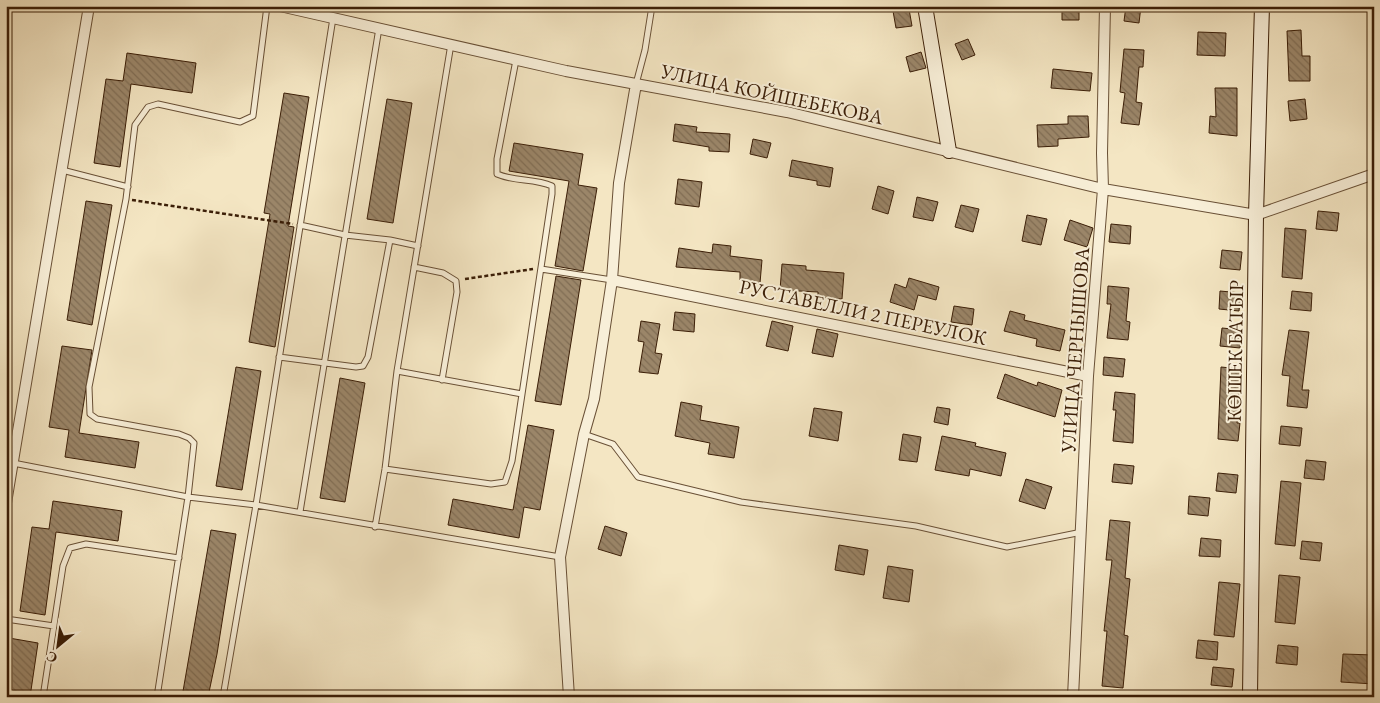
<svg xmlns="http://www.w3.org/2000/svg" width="1380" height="703" font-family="'EB Garamond',serif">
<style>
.building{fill:url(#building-back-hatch);stroke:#3b1e07}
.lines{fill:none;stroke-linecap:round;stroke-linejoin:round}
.lane-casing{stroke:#695036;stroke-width:7}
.street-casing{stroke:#695036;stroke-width:12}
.secondary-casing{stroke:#3b1e07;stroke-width:16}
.path{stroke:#3b1e07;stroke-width:2.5;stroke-dasharray:4 2.5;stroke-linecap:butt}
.lane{stroke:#f8efd8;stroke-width:5}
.street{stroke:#f8efd8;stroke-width:10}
.secondary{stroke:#f8efd8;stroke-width:14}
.labels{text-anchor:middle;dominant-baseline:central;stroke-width:4;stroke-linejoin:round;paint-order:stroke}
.street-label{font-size:20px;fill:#3b1e07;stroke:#f8efd8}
</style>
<defs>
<pattern id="building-back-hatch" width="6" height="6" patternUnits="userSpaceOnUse" patternTransform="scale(1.25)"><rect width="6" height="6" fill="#9b8669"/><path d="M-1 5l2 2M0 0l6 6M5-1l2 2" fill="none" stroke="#806d54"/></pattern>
</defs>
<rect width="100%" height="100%" fill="#f4e6c3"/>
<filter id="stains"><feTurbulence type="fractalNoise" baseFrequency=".004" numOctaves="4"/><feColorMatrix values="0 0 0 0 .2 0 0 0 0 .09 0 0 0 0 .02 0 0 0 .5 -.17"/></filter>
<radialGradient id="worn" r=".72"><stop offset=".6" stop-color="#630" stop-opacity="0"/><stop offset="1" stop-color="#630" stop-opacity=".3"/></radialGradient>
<path class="building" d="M 1062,6 L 1079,6 L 1079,20 L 1062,20 Z
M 1126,6 L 1141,6 L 1139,23 L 1124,21 Z
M 909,9 L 912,26 L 896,28 L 893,11 Z
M 1301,30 L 1302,56 L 1310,56 L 1310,81 L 1289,81 L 1287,31 Z
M 1198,32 L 1226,33 L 1225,56 L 1197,55 Z
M 968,39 L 975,55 L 962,60 L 955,44 Z
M 1124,49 L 1144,50 L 1143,67 L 1139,67 L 1136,102 L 1142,103 L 1139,125 L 1121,123 L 1125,93 L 1120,92 Z
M 921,52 L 926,68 L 910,72 L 906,57 Z
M 127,53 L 196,63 L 192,93 L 131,84 L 120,167 L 94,163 L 106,79 L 123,81 Z
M 1053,69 L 1092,73 L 1090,91 L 1051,88 Z
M 1215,88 L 1237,88 L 1237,136 L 1209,133 L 1210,116 L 1216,117 Z
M 284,93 L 309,97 L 288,226 L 294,227 L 275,347 L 249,342 L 270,214 L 264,213 Z
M 387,99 L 412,103 L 393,223 L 367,219 Z
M 1305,99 L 1307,119 L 1290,121 L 1288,101 Z
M 1068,116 L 1088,116 L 1089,137 L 1058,139 L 1058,146 L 1038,147 L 1037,125 L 1068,124 Z
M 675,124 L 697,127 L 696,132 L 730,134 L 729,152 L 709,151 L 709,147 L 673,141 Z
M 753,139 L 771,143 L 767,158 L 750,154 Z
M 514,143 L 583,154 L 578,185 L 597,188 L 583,271 L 555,266 L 569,181 L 509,171 Z
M 792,160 L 833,168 L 830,187 L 817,185 L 817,181 L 789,176 Z
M 678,179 L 702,182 L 699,207 L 675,204 Z
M 878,186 L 894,191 L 888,214 L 872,209 Z
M 917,197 L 938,202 L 933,221 L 913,217 Z
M 86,201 L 112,205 L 92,325 L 67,320 Z
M 961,205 L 979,209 L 973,232 L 955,227 Z
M 1318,211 L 1339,213 L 1337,231 L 1316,229 Z
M 1027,215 L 1047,219 L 1041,245 L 1022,241 Z
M 1070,220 L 1093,228 L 1087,247 L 1064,240 Z
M 1111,224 L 1131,226 L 1130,244 L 1109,242 Z
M 1285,228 L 1306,230 L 1302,279 L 1282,277 Z
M 713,244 L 731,246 L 730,256 L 762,260 L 760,283 L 740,280 L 740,272 L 676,267 L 679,248 L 712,253 Z
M 1222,250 L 1242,252 L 1240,270 L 1220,268 Z
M 782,264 L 806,266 L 806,270 L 844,273 L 842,299 L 818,297 L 818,292 L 780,290 Z
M 556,276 L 581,280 L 561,405 L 535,401 Z
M 909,278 L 939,287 L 936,300 L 918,295 L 914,310 L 890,302 L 895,284 L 906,288 Z
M 1108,286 L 1129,288 L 1126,321 L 1130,322 L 1128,340 L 1107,338 L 1111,304 L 1107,304 Z
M 1220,291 L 1241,293 L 1239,311 L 1219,309 Z
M 1292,291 L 1312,293 L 1311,311 L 1290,309 Z
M 954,306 L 974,309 L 972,325 L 951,322 Z
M 1010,311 L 1025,315 L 1024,320 L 1065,330 L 1060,351 L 1036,346 L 1037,339 L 1004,331 Z
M 675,312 L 695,314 L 694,332 L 673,330 Z
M 641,321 L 660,324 L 655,353 L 662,354 L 658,374 L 639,372 L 644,342 L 638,341 Z
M 772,321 L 793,326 L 788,351 L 766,346 Z
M 1222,328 L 1242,330 L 1240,348 L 1220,346 Z
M 817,329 L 838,334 L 833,357 L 812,353 Z
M 1289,330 L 1309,332 L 1302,390 L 1309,390 L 1307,408 L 1287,406 L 1290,376 L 1282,375 Z
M 62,346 L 92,350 L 79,433 L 139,442 L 135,468 L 65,457 L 69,430 L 49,427 Z
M 1104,357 L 1125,359 L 1123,377 L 1103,375 Z
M 236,367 L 261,371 L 242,490 L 216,486 Z
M 1221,367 L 1241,369 L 1237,423 L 1240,423 L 1238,441 L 1218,439 Z
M 1005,374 L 1037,386 L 1038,382 L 1062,390 L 1055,417 L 997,398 Z
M 340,378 L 365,383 L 345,502 L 320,498 Z
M 1115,392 L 1135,394 L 1133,443 L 1113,441 L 1116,410 L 1113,410 Z
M 681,402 L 702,406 L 700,420 L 739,427 L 734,458 L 708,454 L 710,443 L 675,436 Z
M 937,407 L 950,409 L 948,425 L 934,422 Z
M 814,408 L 842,412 L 838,441 L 809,436 Z
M 528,425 L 554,430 L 540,510 L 524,507 L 519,538 L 448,525 L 453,499 L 513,510 Z
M 1281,426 L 1302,428 L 1300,446 L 1279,444 Z
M 903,434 L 921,437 L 917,462 L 899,460 Z
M 942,436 L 976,443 L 975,446 L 1006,453 L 1001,476 L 970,469 L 969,476 L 935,470 Z
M 1306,460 L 1326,462 L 1324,480 L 1304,478 Z
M 1114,464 L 1134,466 L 1132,484 L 1112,482 Z
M 1218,473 L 1238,475 L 1236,493 L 1216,491 Z
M 1026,479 L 1052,487 L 1045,509 L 1019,501 Z
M 1281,481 L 1301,483 L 1295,546 L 1275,544 Z
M 1189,496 L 1210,498 L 1208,516 L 1188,514 Z
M 53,501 L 122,511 L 118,541 L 56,532 L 45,615 L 20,611 L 32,527 L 49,529 Z
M 1110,520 L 1130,522 L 1125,578 L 1130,579 L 1124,635 L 1128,636 L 1123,688 L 1102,686 L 1107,631 L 1104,631 L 1112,560 L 1106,560 Z
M 605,526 L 627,533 L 621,556 L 598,549 Z
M 211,530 L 236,534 L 217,654 L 208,697 L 182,697 Z
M 1201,538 L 1221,540 L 1220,557 L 1199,556 Z
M 1302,541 L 1322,543 L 1320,561 L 1300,559 Z
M 839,545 L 868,550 L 864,575 L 835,570 Z
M 888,566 L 913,570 L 909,602 L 883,598 Z
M 1279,575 L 1300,577 L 1295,624 L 1275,622 Z
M 1219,582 L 1240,584 L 1234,637 L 1214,635 Z
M 9,638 L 38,643 L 30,697 L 6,697 L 6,656 Z
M 1198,640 L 1218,642 L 1217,660 L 1196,658 Z
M 1278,645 L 1298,647 L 1297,665 L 1276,663 Z
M 1343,654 L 1374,655 L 1374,684 L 1341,682 Z
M 1213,667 L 1234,669 L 1232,687 L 1211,685 Z"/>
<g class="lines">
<g class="lane-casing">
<path id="lane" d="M 636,84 L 645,50 L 652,6
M 62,170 L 128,187
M 390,240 L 418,246
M 414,267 L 443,273 L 456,281 L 457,292 L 442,380
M 541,269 L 612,280
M 279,357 L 356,367 L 363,366 L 368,357 L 390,240 L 345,235 L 300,225
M 397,371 L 522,394
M 584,434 L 613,444 L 638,477 L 741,502 L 916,526 L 1007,547 L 1082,532
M 13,463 L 188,497 L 256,505 L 560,557
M 385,469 L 491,484 L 505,482 L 512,461 L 552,194 L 552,186 C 534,178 515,182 497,174 L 497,159 L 516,60
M 300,512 L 379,28
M 375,527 L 385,469 L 397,371 L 451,44
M 6,619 L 54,626
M 43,697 L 63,566 L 70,548 L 86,544 L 179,558
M 157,697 L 188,497 L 194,443 L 189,438 L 179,434 L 97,419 L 90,414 L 89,387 L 126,199 L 135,125 L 148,107 L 158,104 L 240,122 L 253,116 L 267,6
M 223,697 L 256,505 L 333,18"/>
</g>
<g class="street-casing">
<path id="street" d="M 280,6 L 566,71 L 787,112 L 1103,189 L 1256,215 L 1374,174
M 612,280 L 1088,376
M 6,503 L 89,6
M 569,697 L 560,557 L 584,434 L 594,399 L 612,280 L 619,183 L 636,84
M 1073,697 L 1088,376 L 1103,189 L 1102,153 L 1105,6"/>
</g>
<g class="secondary-casing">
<path id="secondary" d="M 925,6 L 949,151
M 1250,697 L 1256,215 L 1262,6"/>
</g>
<path class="path" d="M 132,200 L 293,224
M 465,279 L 533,269"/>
<use href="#lane" class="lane"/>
<use href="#street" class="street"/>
<use href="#secondary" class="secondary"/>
</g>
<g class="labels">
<g class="street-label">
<text transform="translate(772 94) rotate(12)">УЛИЦА КОЙШЕБЕКОВА</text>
<text transform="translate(863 312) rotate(12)">РУСТАВЕЛЛИ 2 ПЕРЕУЛОК</text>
<text transform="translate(1075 350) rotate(-86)">УЛИЦА ЧЕРНЫШОВА</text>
<text transform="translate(1235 351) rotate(-89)">КӨШЕК БАТЫР</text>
</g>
</g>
<rect width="1380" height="703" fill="none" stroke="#f4e6c3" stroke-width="25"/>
<rect x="8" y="8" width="1365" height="688" fill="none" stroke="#3b1e07" stroke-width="2.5"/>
<rect x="12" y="12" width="1355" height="678" fill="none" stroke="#3b1e07"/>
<g transform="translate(58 646) rotate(209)" stroke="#f8efd8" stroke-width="4" paint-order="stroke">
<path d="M0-4L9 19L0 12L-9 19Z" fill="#3b1e07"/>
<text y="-8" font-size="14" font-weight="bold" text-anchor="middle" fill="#3b1e07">С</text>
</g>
<rect width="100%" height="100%" filter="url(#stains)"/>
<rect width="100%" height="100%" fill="url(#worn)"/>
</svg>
